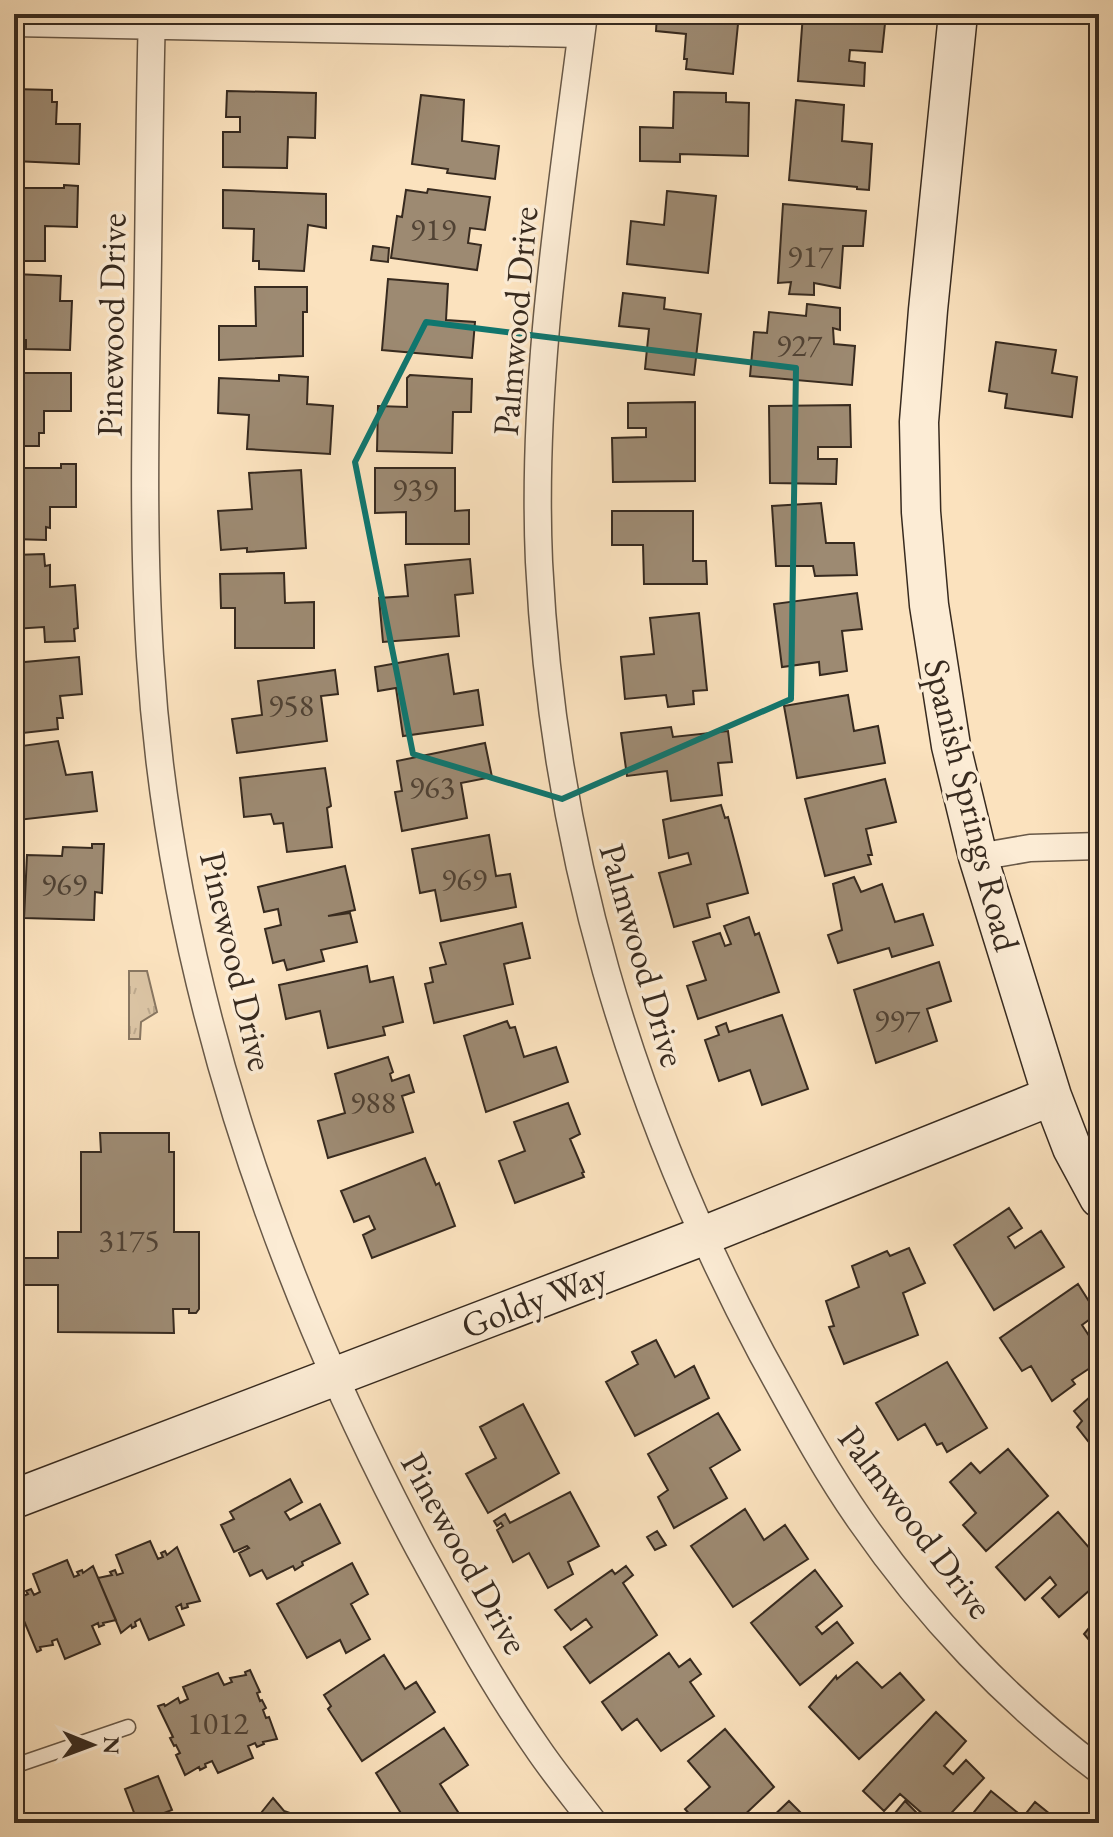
<svg xmlns="http://www.w3.org/2000/svg" width="1113" height="1837" font-family="'EB Garamond',serif">
<style>
.park{fill:url(#park-tufts);stroke:#887661;stroke-width:2}
.building{fill:#9d8a72;stroke:#372a1f;stroke-width:2}
.lines{fill:none;stroke-linecap:round;stroke-linejoin:round}
.lane-casing{stroke:#685847;stroke-width:17}
.street-casing{stroke:#685847;stroke-width:29}
.secondary-casing{stroke:#372a1f;stroke-width:41}
.lane{stroke:#fcecd5;stroke-width:14}
.street{stroke:#fcecd5;stroke-width:26}
.secondary{stroke:#fcecd5;stroke-width:38}
.marked{fill:none;stroke:#0f766e;stroke-width:6;stroke-linejoin:round}
.labels{text-anchor:middle;dominant-baseline:central;stroke-width:7;stroke-linejoin:round;paint-order:stroke}
.number-label{font-size:32px;fill:#504234}
.street-label{font-size:36px;fill:#372a1f;stroke:#fcecd5}
</style>
<defs>
<pattern id="park-tufts" width="24" height="20" patternUnits="userSpaceOnUse" patternTransform="scale(2)"><rect width="24" height="20" fill="#dac3a3"/><path d="M3 7l-1-3M5 7V3M7 7l1-3M15 17l-1-3M17 17v-4M19 17l1-3" fill="none" stroke="#bca88c"/></pattern>
</defs>
<rect width="100%" height="100%" fill="#fbe2be"/>
<filter id="stains"><feTurbulence type="fractalNoise" baseFrequency=".0025" numOctaves="4"/><feColorMatrix values="0 0 0 0 .2 0 0 0 0 .09 0 0 0 0 .02 0 0 0 .5 -.17"/></filter>
<radialGradient id="worn" r=".72"><stop offset=".6" stop-color="#630" stop-opacity="0"/><stop offset="1" stop-color="#630" stop-opacity=".3"/></radialGradient>
<path class="park" d="M 129,971 L 147,971 L 157,1012 L 141,1022 L 140,1039 L 129,1039 Z"/>
<path class="building" d="M 657,14 L 739,14 L 733,74 L 686,69 L 687,59 L 684,59 L 686,34 L 656,31 Z
M 803,14 L 886,14 L 882,52 L 850,50 L 849,61 L 865,63 L 864,86 L 798,81 Z
M 14,89 L 52,90 L 52,102 L 57,102 L 56,124 L 80,124 L 79,164 L 14,161 Z
M 227,91 L 316,93 L 315,138 L 288,137 L 287,168 L 223,167 L 223,132 L 240,132 L 240,117 L 226,117 Z
M 674,92 L 726,93 L 726,102 L 749,103 L 748,156 L 680,154 L 680,162 L 640,161 L 640,127 L 673,128 Z
M 421,95 L 464,100 L 462,141 L 499,146 L 495,179 L 447,173 L 448,169 L 412,164 Z
M 796,100 L 844,105 L 842,141 L 872,144 L 869,190 L 857,189 L 857,187 L 789,180 Z
M 64,185 L 78,186 L 77,227 L 45,226 L 45,261 L 14,261 L 14,188 L 64,188 Z
M 428,189 L 490,197 L 485,230 L 470,228 L 468,243 L 481,245 L 477,270 L 391,258 L 397,216 L 402,217 L 406,190 L 427,193 Z
M 223,190 L 326,194 L 326,228 L 308,225 L 304,271 L 259,269 L 259,261 L 253,261 L 254,229 L 223,228 Z
M 667,191 L 716,196 L 708,273 L 627,264 L 631,221 L 664,225 Z
M 783,204 L 866,211 L 863,246 L 843,246 L 840,288 L 814,283 L 814,295 L 789,294 L 791,282 L 778,283 Z
M 373,246 L 389,248 L 388,262 L 371,260 Z
M 1099,258 L 1099,279 L 1091,280 L 1089,259 Z
M 14,274 L 61,276 L 60,301 L 72,301 L 70,350 L 26,349 L 26,340 L 14,340 Z
M 388,279 L 448,284 L 446,320 L 475,322 L 472,358 L 382,350 Z
M 255,287 L 307,287 L 307,312 L 303,312 L 303,356 L 219,360 L 219,326 L 256,326 Z
M 623,293 L 665,298 L 664,309 L 701,314 L 694,375 L 645,369 L 649,329 L 619,326 Z
M 807,304 L 840,308 L 840,330 L 833,328 L 834,344 L 855,346 L 852,385 L 750,376 L 754,332 L 767,333 L 769,312 L 806,316 Z
M 996,342 L 1056,350 L 1052,373 L 1077,377 L 1072,417 L 1005,408 L 1007,394 L 989,391 Z
M 14,373 L 71,373 L 71,411 L 44,411 L 44,433 L 39,433 L 39,446 L 14,446 Z
M 279,375 L 308,377 L 307,404 L 333,406 L 330,454 L 247,449 L 249,415 L 218,413 L 219,378 L 279,381 Z
M 410,375 L 472,379 L 471,412 L 453,412 L 452,453 L 377,451 L 378,406 L 407,407 L 407,378 Z
M 695,402 L 695,481 L 613,482 L 612,438 L 646,437 L 646,428 L 628,428 L 628,403 Z
M 850,405 L 851,447 L 818,447 L 818,459 L 837,459 L 836,484 L 770,483 L 769,406 Z
M 61,464 L 76,464 L 76,507 L 50,507 L 50,528 L 46,527 L 46,540 L 14,539 L 14,468 L 61,468 Z
M 375,468 L 455,468 L 455,511 L 469,510 L 469,544 L 406,544 L 406,512 L 375,513 Z
M 301,470 L 306,548 L 247,552 L 247,548 L 221,550 L 218,511 L 252,509 L 249,473 Z
M 821,503 L 826,543 L 854,543 L 857,575 L 815,576 L 813,566 L 776,566 L 772,506 Z
M 612,511 L 693,511 L 693,561 L 706,561 L 707,584 L 644,584 L 643,545 L 612,545 Z
M 44,554 L 45,566 L 50,565 L 50,587 L 75,585 L 78,628 L 74,629 L 75,641 L 45,642 L 44,627 L 14,629 L 14,555 Z
M 470,559 L 473,593 L 455,595 L 459,636 L 383,642 L 379,598 L 408,596 L 405,565 Z
M 284,573 L 285,603 L 314,602 L 314,648 L 235,648 L 235,608 L 221,608 L 220,574 Z
M 857,593 L 862,629 L 842,631 L 847,671 L 820,675 L 819,662 L 782,667 L 774,604 Z
M 699,613 L 707,690 L 693,691 L 694,704 L 668,707 L 666,695 L 625,699 L 621,657 L 654,654 L 650,618 Z
M 448,654 L 454,694 L 478,690 L 483,725 L 403,736 L 396,688 L 378,691 L 375,667 Z
M 79,657 L 82,694 L 60,696 L 63,718 L 57,718 L 58,729 L 14,734 L 14,663 Z
M 335,670 L 338,694 L 321,696 L 327,741 L 237,753 L 232,719 L 262,715 L 258,681 Z
M 848,695 L 854,731 L 878,726 L 885,763 L 797,778 L 784,706 Z
M 671,727 L 673,737 L 728,731 L 732,762 L 718,763 L 722,795 L 671,801 L 667,771 L 627,776 L 621,733 Z
M 58,741 L 66,775 L 92,772 L 97,811 L 18,820 L 14,785 L 14,747 Z
M 485,743 L 492,777 L 461,783 L 467,818 L 402,831 L 395,792 L 402,791 L 397,761 Z
M 325,768 L 331,806 L 327,808 L 332,847 L 287,852 L 283,823 L 274,824 L 271,814 L 244,817 L 240,778 Z
M 885,779 L 896,822 L 866,829 L 872,855 L 868,855 L 871,864 L 825,876 L 805,799 Z
M 721,805 L 725,818 L 728,817 L 748,893 L 707,904 L 710,917 L 674,927 L 659,873 L 691,864 L 688,853 L 669,858 L 663,820 Z
M 489,835 L 496,876 L 510,874 L 516,907 L 441,921 L 435,890 L 420,893 L 412,849 Z
M 92,844 L 104,844 L 102,893 L 95,892 L 94,920 L 24,918 L 27,855 L 62,856 L 63,847 L 92,848 Z
M 345,866 L 355,910 L 328,916 L 350,913 L 357,942 L 321,950 L 324,961 L 287,970 L 284,960 L 273,963 L 265,929 L 281,925 L 278,909 L 264,912 L 258,887 Z
M 854,877 L 861,892 L 882,884 L 895,922 L 923,914 L 933,945 L 892,957 L 889,948 L 838,963 L 828,935 L 842,930 L 833,884 Z
M 1092,896 L 1099,896 L 1099,976 L 1091,976 Z
M 749,917 L 755,935 L 759,933 L 779,992 L 698,1019 L 687,986 L 706,980 L 693,942 L 720,933 L 725,946 L 731,944 L 724,926 Z
M 522,923 L 530,958 L 504,964 L 513,1004 L 434,1023 L 425,984 L 433,982 L 430,968 L 446,964 L 440,943 Z
M 939,962 L 951,1001 L 927,1009 L 937,1041 L 876,1063 L 854,990 Z
M 367,966 L 370,982 L 393,977 L 403,1022 L 383,1027 L 385,1035 L 328,1048 L 320,1011 L 286,1019 L 279,985 Z
M 782,1015 L 808,1089 L 762,1105 L 750,1070 L 719,1081 L 705,1040 L 719,1035 L 716,1027 L 726,1023 L 729,1032 Z
M 507,1021 L 510,1028 L 515,1027 L 524,1057 L 556,1047 L 568,1082 L 486,1112 L 464,1036 Z
M 388,1057 L 393,1072 L 390,1074 L 392,1081 L 409,1075 L 414,1092 L 402,1096 L 413,1132 L 328,1158 L 318,1121 L 345,1113 L 335,1074 Z
M 568,1103 L 580,1134 L 570,1139 L 584,1172 L 582,1173 L 584,1177 L 515,1203 L 499,1161 L 525,1151 L 514,1122 Z
M 100,1133 L 169,1133 L 169,1152 L 174,1152 L 174,1232 L 199,1232 L 199,1309 L 196,1313 L 189,1313 L 189,1309 L 173,1309 L 174,1333 L 58,1332 L 58,1285 L 14,1285 L 14,1248 L 14,1258 L 58,1258 L 58,1232 L 81,1232 L 81,1152 L 101,1152 Z
M 425,1158 L 436,1185 L 439,1183 L 455,1226 L 372,1258 L 363,1235 L 375,1229 L 369,1216 L 354,1222 L 341,1191 Z
M 1009,1208 L 1022,1228 L 1008,1237 L 1015,1248 L 1041,1231 L 1064,1267 L 994,1310 L 954,1245 Z
M 909,1248 L 925,1283 L 903,1293 L 918,1335 L 844,1364 L 829,1327 L 834,1326 L 826,1301 L 859,1287 L 852,1266 L 887,1251 L 890,1256 Z
M 1078,1284 L 1097,1314 L 1082,1325 L 1099,1351 L 1099,1362 L 1072,1380 L 1075,1384 L 1052,1401 L 1031,1366 L 1022,1371 L 1000,1338 Z
M 656,1340 L 675,1377 L 694,1366 L 709,1398 L 635,1436 L 606,1382 L 638,1364 L 632,1352 Z
M 947,1362 L 987,1428 L 947,1452 L 942,1443 L 937,1445 L 925,1424 L 898,1440 L 876,1403 Z
M 1099,1389 L 1099,1455 L 1077,1427 L 1082,1421 L 1074,1411 Z
M 523,1404 L 559,1473 L 488,1513 L 466,1474 L 496,1458 L 480,1427 Z
M 718,1413 L 740,1450 L 710,1468 L 727,1498 L 674,1528 L 658,1497 L 668,1490 L 648,1454 Z
M 1008,1449 L 1048,1496 L 986,1551 L 963,1525 L 976,1513 L 950,1482 L 971,1463 L 980,1473 Z
M 290,1479 L 302,1502 L 285,1512 L 290,1520 L 320,1504 L 340,1543 L 302,1562 L 303,1565 L 295,1570 L 293,1566 L 267,1579 L 262,1570 L 250,1576 L 239,1553 L 249,1548 L 247,1546 L 234,1552 L 221,1525 L 234,1519 L 230,1512 Z
M 570,1492 L 599,1546 L 568,1562 L 573,1574 L 548,1588 L 529,1553 L 513,1562 L 497,1530 L 503,1526 L 501,1523 L 497,1526 L 494,1521 L 505,1514 L 510,1523 Z
M 745,1509 L 764,1540 L 785,1525 L 808,1559 L 733,1607 L 691,1546 Z
M 1058,1512 L 1099,1559 L 1099,1582 L 1059,1617 L 1042,1598 L 1056,1585 L 1050,1577 L 1025,1600 L 996,1567 Z
M 657,1531 L 666,1545 L 655,1550 L 647,1537 Z
M 150,1541 L 158,1559 L 163,1557 L 161,1553 L 165,1551 L 167,1555 L 177,1547 L 200,1601 L 187,1604 L 188,1607 L 182,1609 L 181,1604 L 176,1607 L 184,1625 L 149,1640 L 140,1619 L 135,1622 L 136,1626 L 132,1628 L 131,1625 L 121,1633 L 98,1578 L 112,1575 L 110,1572 L 115,1570 L 117,1575 L 123,1573 L 116,1555 Z
M 67,1560 L 74,1577 L 79,1575 L 77,1572 L 82,1570 L 83,1573 L 93,1566 L 116,1620 L 103,1623 L 104,1625 L 99,1627 L 98,1623 L 92,1626 L 100,1644 L 65,1659 L 57,1639 L 52,1641 L 53,1645 L 40,1647 L 41,1650 L 37,1652 L 14,1597 L 18,1595 L 19,1598 L 28,1594 L 26,1591 L 31,1589 L 34,1595 L 40,1592 L 33,1574 Z
M 352,1563 L 368,1594 L 351,1604 L 370,1639 L 346,1653 L 340,1640 L 307,1658 L 277,1604 Z
M 626,1566 L 633,1575 L 623,1583 L 657,1635 L 590,1683 L 564,1647 L 592,1627 L 586,1619 L 571,1630 L 555,1610 L 612,1570 L 615,1574 Z
M 815,1570 L 842,1606 L 816,1627 L 822,1634 L 837,1622 L 853,1643 L 800,1685 L 751,1623 Z
M 1099,1616 L 1099,1646 L 1097,1644 L 1094,1646 L 1084,1634 Z
M 669,1653 L 679,1667 L 690,1659 L 701,1674 L 690,1682 L 714,1716 L 661,1751 L 637,1719 L 622,1730 L 602,1702 Z
M 384,1655 L 405,1689 L 416,1682 L 435,1712 L 362,1761 L 328,1709 L 331,1706 L 324,1695 Z
M 857,1662 L 882,1688 L 900,1673 L 924,1700 L 859,1759 L 809,1707 L 836,1676 L 837,1679 Z
M 250,1670 L 260,1692 L 257,1693 L 260,1701 L 262,1700 L 266,1708 L 263,1710 L 266,1718 L 269,1717 L 277,1739 L 263,1742 L 264,1744 L 257,1747 L 255,1743 L 248,1746 L 253,1758 L 218,1773 L 212,1761 L 205,1764 L 206,1767 L 200,1770 L 199,1767 L 185,1775 L 176,1755 L 180,1753 L 176,1745 L 174,1746 L 170,1738 L 173,1737 L 158,1706 L 164,1704 L 165,1706 L 178,1698 L 180,1703 L 188,1699 L 183,1687 L 218,1673 L 224,1685 L 232,1682 L 230,1678 L 246,1675 L 245,1672 Z
M 936,1712 L 966,1741 L 944,1766 L 953,1774 L 966,1760 L 984,1778 L 942,1823 L 933,1823 L 900,1794 L 884,1811 L 863,1791 Z
M 444,1728 L 468,1765 L 440,1784 L 458,1812 L 441,1823 L 407,1823 L 376,1773 Z
M 725,1729 L 774,1787 L 736,1823 L 697,1823 L 685,1809 L 710,1787 L 688,1761 Z
M 158,1776 L 172,1810 L 138,1823 L 125,1789 Z
M 991,1791 L 1023,1817 L 1035,1802 L 1061,1823 L 982,1823 L 984,1820 L 974,1812 Z
M 273,1798 L 284,1811 L 290,1813 L 287,1817 L 293,1823 L 301,1814 L 312,1823 L 249,1823 L 251,1821 L 253,1823 Z
M 789,1801 L 811,1823 L 766,1823 Z
M 905,1801 L 916,1812 L 907,1823 L 895,1813 Z"/>
<g class="lines">
<g class="lane-casing">
<path id="lane" d="M 14,1766 L 128,1727"/>
</g>
<g class="street-casing">
<path id="street" d="M 152,14 C 149,116 149,219 147,321 C 145,433 143,544 150,656 C 169,969 272,1273 419,1549 C 456,1616 492,1683 536,1746 C 554,1773 575,1798 594,1823
M 584,14 C 561,195 531,379 539,562 C 553,845 629,1104 762,1354 C 793,1410 823,1467 860,1520 C 925,1614 1007,1701 1099,1770
M 14,23 L 581,34
M 978,857 L 1030,848 L 1099,846"/>
</g>
<g class="secondary-casing">
<path id="secondary" d="M 958,14 L 928,310 L 919,422 L 921,512 L 929,605 L 951,746 L 978,857 L 1052,1096 L 1072,1148 L 1099,1198
M 14,1499 L 703,1236 L 1052,1096"/>
</g>
<use href="#lane" class="lane"/>
<use href="#street" class="street"/>
<use href="#secondary" class="secondary"/>
</g>
<path class="marked" d="M 426,322 L 796,368 L 791,699 L 562,799 L 413,754 L 355,462 Z"/>
<g class="labels">
<g class="number-label">
<text x="433" y="229">919</text>
<text x="810" y="256">917</text>
<text x="799" y="345">927</text>
<text x="415" y="489">939</text>
<text x="291" y="705">958</text>
<text x="432" y="787">963</text>
<text x="464" y="879">969</text>
<text x="64" y="884">969</text>
<text x="897" y="1020">997</text>
<text x="373" y="1102">988</text>
<text x="129" y="1240">3175</text>
<text x="218" y="1723">1012</text>
</g>
<g class="street-label">
<text transform="translate(515 321) rotate(-85)">Palmwood Drive</text>
<text transform="translate(111 325) rotate(-89)">Pinewood Drive</text>
<text transform="translate(972 805) rotate(76)">Spanish Springs Road</text>
<text transform="translate(643 955) rotate(74)">Palmwood Drive</text>
<text transform="translate(237 961) rotate(77)">Pinewood Drive</text>
<text transform="translate(534 1300) rotate(-21)">Goldy Way</text>
<text transform="translate(916 1522) rotate(53)">Palmwood Drive</text>
<text transform="translate(465 1553) rotate(61)">Pinewood Drive</text>
</g>
</g>
<rect width="1113" height="1837" fill="none" stroke="#fbe2be" stroke-width="48"/>
<rect x="16" y="16" width="1081" height="1805" fill="none" stroke="#372a1f" stroke-width="4"/>
<rect x="24" y="24" width="1065" height="1789" fill="none" stroke="#372a1f" stroke-width="2"/>
<g transform="translate(92 1745) rotate(91)" stroke="#fcecd5" stroke-width="6" paint-order="stroke">
<path d="M0-6L14 30L0 20L-14 30Z" fill="#372a1f"/>
<text y="-12" font-size="22" font-weight="bold" text-anchor="middle" fill="#372a1f">N</text>
</g>
<rect width="100%" height="100%" filter="url(#stains)"/>
<rect width="100%" height="100%" fill="url(#worn)"/>
</svg>
